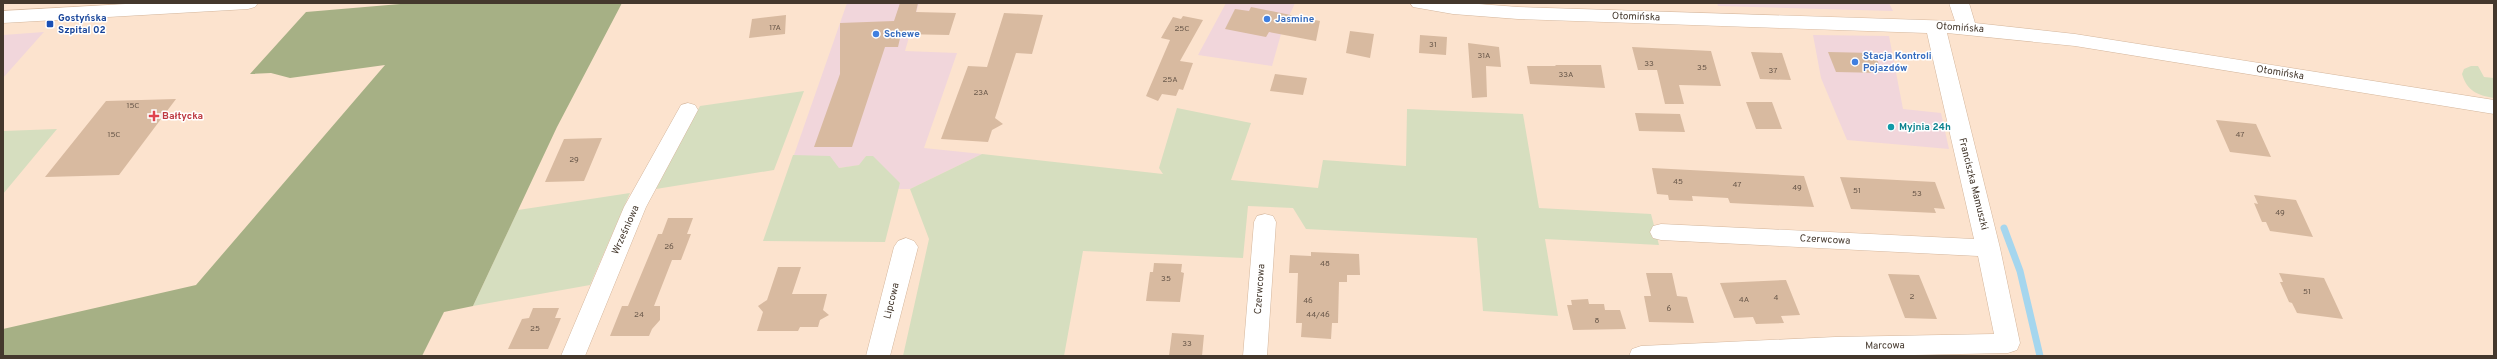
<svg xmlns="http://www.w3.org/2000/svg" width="2497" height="359" font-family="Overpass,sans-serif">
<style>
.commercial{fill:#f1d6db}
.green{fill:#d6debf}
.forest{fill:#a6b085}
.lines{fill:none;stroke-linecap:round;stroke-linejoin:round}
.stream{stroke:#a5d6ee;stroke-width:7}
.building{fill:#d8baa0}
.minor-casing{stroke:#d4b69c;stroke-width:1}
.minor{fill:#fff;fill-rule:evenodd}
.shop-dot{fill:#3f7fe0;stroke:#fff;stroke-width:1.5}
.transit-dot{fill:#1a4fb4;stroke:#fff;stroke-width:1.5}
.health-dot{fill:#e0444e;stroke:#fff;stroke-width:1.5}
.culture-dot{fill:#0f9aa8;stroke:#fff;stroke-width:1.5}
.labels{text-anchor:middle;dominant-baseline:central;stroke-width:3;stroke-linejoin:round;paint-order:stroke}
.number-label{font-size:8px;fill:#69584a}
.street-label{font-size:10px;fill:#44382d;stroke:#fff}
.transit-label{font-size:10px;font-weight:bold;fill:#164399;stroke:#fff;text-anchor:start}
.shop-label{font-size:10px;font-weight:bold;fill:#366cbe;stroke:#fff;text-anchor:start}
.health-label{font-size:10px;font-weight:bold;fill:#be3a42;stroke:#fff;text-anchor:start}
.culture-label{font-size:10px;font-weight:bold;fill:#0d838f;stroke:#fff;text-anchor:start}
</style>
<rect width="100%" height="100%" fill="#fce3ce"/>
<path class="commercial" d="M 847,3 L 919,3 L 905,51 L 957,53 L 924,148 L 982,154 L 910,189 L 898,189 L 900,183 L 866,156 L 860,165 L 839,168 L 794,155 Z
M 1226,3 L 1295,3 L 1281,34 L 1272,66 L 1198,55 Z
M 1717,3 L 1889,3 L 1893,11 L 1718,6 Z
M 44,32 L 43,33 L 3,78 L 3,35 Z
M 1813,35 L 1889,36 L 1903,109 L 1941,113 L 1949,149 L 1847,140 L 1821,78 Z"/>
<path class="green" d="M 2471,66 L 2478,66 L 2484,77 L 2494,78 L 2494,98 C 2477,95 2467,91 2462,74 L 2464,69 Z
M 804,91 L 774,170 L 656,189 L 700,106 Z
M 1177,108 L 1251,123 L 1231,180 L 1318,188 L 1323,160 L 1406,166 L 1407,109 L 1523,114 L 1539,208 L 1651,214 L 1659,245 L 1545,239 L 1558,316 L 1483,311 L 1477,238 L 1306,229 L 1293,208 L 1248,206 L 1243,258 L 1083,251 L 1064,356 L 903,356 L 929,239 L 910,189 L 982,154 L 1163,174 L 1159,168 Z
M 57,129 L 3,194 L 3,131 Z
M 793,155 L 830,156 L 839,168 L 859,165 L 866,156 L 873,156 L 900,183 L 885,242 L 763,241 Z
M 630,193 L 590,285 L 473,306 L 518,210 Z"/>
<path class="forest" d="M 412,3 L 622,3 L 557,127 L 473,306 L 444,312 L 422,356 L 3,356 L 3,329 L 196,285 L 385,65 L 290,78 L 271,73 L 250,74 L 306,12 Z"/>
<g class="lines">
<path class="stream" d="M 2004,228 L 2020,271 L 2040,356"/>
</g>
<path class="building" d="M 900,3 L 918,3 L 916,12 L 956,13 L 949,35 L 901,34 L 898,47 L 885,47 L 852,147 L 814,147 L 840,74 L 840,23 L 894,21 Z
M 1251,7 L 1320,21 L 1316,41 L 1269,32 L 1266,37 L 1225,29 L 1235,9 L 1249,11 Z
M 1004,13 L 1043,15 L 1032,54 L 1016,53 L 995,118 L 1003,124 L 992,130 L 988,142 L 941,139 L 968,66 L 987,67 Z
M 786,15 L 785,34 L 749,38 L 752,19 Z
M 1183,16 L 1203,20 L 1180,61 L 1193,63 L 1183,90 L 1179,89 L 1176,96 L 1162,94 L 1158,101 L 1146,96 L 1170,40 L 1161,38 L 1173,17 L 1181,19 Z
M 1350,31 L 1374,34 L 1370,58 L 1346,53 Z
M 1420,35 L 1447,37 L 1446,55 L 1419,53 Z
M 1468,43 L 1499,47 L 1501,67 L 1486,66 L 1487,97 L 1472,98 Z
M 1632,47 L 1711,51 L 1721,86 L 1679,85 L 1684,104 L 1665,104 L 1657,70 L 1638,70 Z
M 1751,52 L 1782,53 L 1791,80 L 1760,79 Z
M 1828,52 L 1874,53 L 1883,73 L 1836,72 Z
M 1555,65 L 1601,65 L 1605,88 L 1530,84 L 1527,66 L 1556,66 Z
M 1275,74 L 1307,78 L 1303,95 L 1270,91 Z
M 176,99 L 119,175 L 45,177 L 106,101 Z
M 1746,102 L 1772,102 L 1782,129 L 1756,129 Z
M 1635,113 L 1680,114 L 1685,132 L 1639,131 Z
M 2216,120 L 2256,124 L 2271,157 L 2230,152 Z
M 602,138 L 584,181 L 545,182 L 564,139 Z
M 1652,168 L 1804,176 L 1814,207 L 1730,203 L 1728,198 L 1692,196 L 1693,201 L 1669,200 L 1668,195 L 1657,194 Z
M 1840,177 L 1935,182 L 1945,209 L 1934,208 L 1936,213 L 1851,209 Z
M 2254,195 L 2296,200 L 2313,237 L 2270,231 L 2266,222 L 2262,222 L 2254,203 L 2258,204 Z
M 668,218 L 693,218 L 687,234 L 691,234 L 681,260 L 672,260 L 654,306 L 660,306 L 660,320 L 652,329 L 649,336 L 610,336 L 622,306 L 628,306 L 658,234 L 662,234 Z
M 1311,252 L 1359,254 L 1360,275 L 1347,275 L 1347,282 L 1339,282 L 1338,323 L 1332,323 L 1331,339 L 1301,337 L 1302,323 L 1296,323 L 1298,273 L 1289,273 L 1290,255 L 1311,256 Z
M 1154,263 L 1182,264 L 1181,272 L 1184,273 L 1180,302 L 1146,301 L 1150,272 L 1153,272 Z
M 778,267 L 801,267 L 792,294 L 827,294 L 823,310 L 829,315 L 820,320 L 818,327 L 800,327 L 798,331 L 757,331 L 763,312 L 758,306 L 767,300 Z
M 1646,273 L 1672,273 L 1677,296 L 1687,297 L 1694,323 L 1649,322 L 1644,296 L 1651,296 Z
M 2279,273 L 2324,278 L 2343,319 L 2297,313 L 2292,303 L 2289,302 L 2280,282 L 2283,282 Z
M 1888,274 L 1919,275 L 1937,319 L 1905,318 Z
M 1786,280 L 1800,315 L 1781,316 L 1784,323 L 1756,324 L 1753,317 L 1734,318 L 1720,283 Z
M 1588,299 L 1589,304 L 1604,304 L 1605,310 L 1620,310 L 1626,329 L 1573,330 L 1567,305 L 1572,305 L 1571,300 Z
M 533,308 L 559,308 L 555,318 L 561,318 L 548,349 L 508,349 L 522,319 L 529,318 Z
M 1172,333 L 1204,335 L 1202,356 L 1169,356 Z"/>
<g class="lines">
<g class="minor-casing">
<path id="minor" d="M 143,3 L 258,3 L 255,7 L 248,9 L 3,23 L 3,11 Z
M 1410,3 L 1466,3 L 1518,7 L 1955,21 L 1949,3 L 1969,3 L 1975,23 L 2075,34 L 2494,100 L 2494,114 L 2075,46 L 1947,33 L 2000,248 L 2020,343 L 2017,350 L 2008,353 L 1867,356 L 1629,356 L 1632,349 L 1641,346 L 1835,337 L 1994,334 L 1978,256 L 1661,240 L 1653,238 L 1650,232 L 1653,226 L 1661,224 L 1974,239 L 1927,33 L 1518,19 L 1453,14 L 1413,7 Z
M 688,103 L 695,105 L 698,110 L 646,207 L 585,356 L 561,356 L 624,207 L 681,105 Z
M 1265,214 L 1273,216 L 1276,222 L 1267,356 L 1243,356 L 1254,222 L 1257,216 Z
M 906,238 L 914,241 L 918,247 L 890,356 L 866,356 L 894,247 L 898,241 Z"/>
</g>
<use href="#minor" class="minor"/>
</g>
<g class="shop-dot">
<circle cx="1267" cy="19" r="4"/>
<circle cx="876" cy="34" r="4"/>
<circle cx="1855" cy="62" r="4"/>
</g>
<rect class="transit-dot" x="46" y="20" width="8" height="8" rx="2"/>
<path class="health-dot" d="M152 110h4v4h4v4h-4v4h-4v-4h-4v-4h4z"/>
<circle class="culture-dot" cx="1891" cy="127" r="4"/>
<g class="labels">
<g class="number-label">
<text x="775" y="28">17A</text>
<text x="1182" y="29">25C</text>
<text x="1433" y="45">31</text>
<text x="1484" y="56">31A</text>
<text x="1649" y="64">33</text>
<text x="1702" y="68">35</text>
<text x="1773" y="71">37</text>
<text x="1566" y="75">33A</text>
<text x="1170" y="80">25A</text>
<text x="981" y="93">23A</text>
<text x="133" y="106">15C</text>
<text x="114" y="135">15C</text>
<text x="2240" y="135">47</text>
<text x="574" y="160">29</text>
<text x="1678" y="182">45</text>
<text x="1737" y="185">47</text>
<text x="1797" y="188">49</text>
<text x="1857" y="191">51</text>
<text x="1917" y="194">53</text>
<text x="2280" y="213">49</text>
<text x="669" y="247">26</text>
<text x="1325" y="264">48</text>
<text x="1166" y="279">35</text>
<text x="2307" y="292">51</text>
<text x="1912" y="297">2</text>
<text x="1776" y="298">4</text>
<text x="1744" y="300">4A</text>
<text x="1308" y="301">46</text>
<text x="1669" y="309">6</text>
<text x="639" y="315">24</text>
<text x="1318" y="315">44/46</text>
<text x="1597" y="321">8</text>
<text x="535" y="329">25</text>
<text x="1187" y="344">33</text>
</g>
<g class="street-label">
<text transform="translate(1636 17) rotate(2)">Otomińska</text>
<text transform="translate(1960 28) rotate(4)">Otomińska</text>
<text transform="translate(2280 73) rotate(9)">Otomińska</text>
<text transform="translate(1973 184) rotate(76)">Franciszka Mamuszki</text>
<text transform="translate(626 230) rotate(-66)">Wrześniowa</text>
<text transform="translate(1825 240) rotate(3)">Czerwcowa</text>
<text transform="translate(1260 289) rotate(-86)">Czerwcowa</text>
<text transform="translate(892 301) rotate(-76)">Lipcowa</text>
<text transform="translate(1885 346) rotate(-1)">Marcowa</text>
</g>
<g class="transit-label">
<text x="58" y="18">Gostyńska<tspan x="58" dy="12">Szpital 02</tspan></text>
</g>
<g class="shop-label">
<text x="1275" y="19">Jasmine</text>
<text x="884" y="34">Schewe</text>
<text x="1863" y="56">Stacja Kontroli<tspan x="1863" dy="12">Pojazdów</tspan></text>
</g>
<g class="health-label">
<text x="162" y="116">Bałtycka</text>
</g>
<g class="culture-label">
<text x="1899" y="127">Myjnia 24h</text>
</g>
</g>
<rect width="2497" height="359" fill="none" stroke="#44382d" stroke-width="8"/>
</svg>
